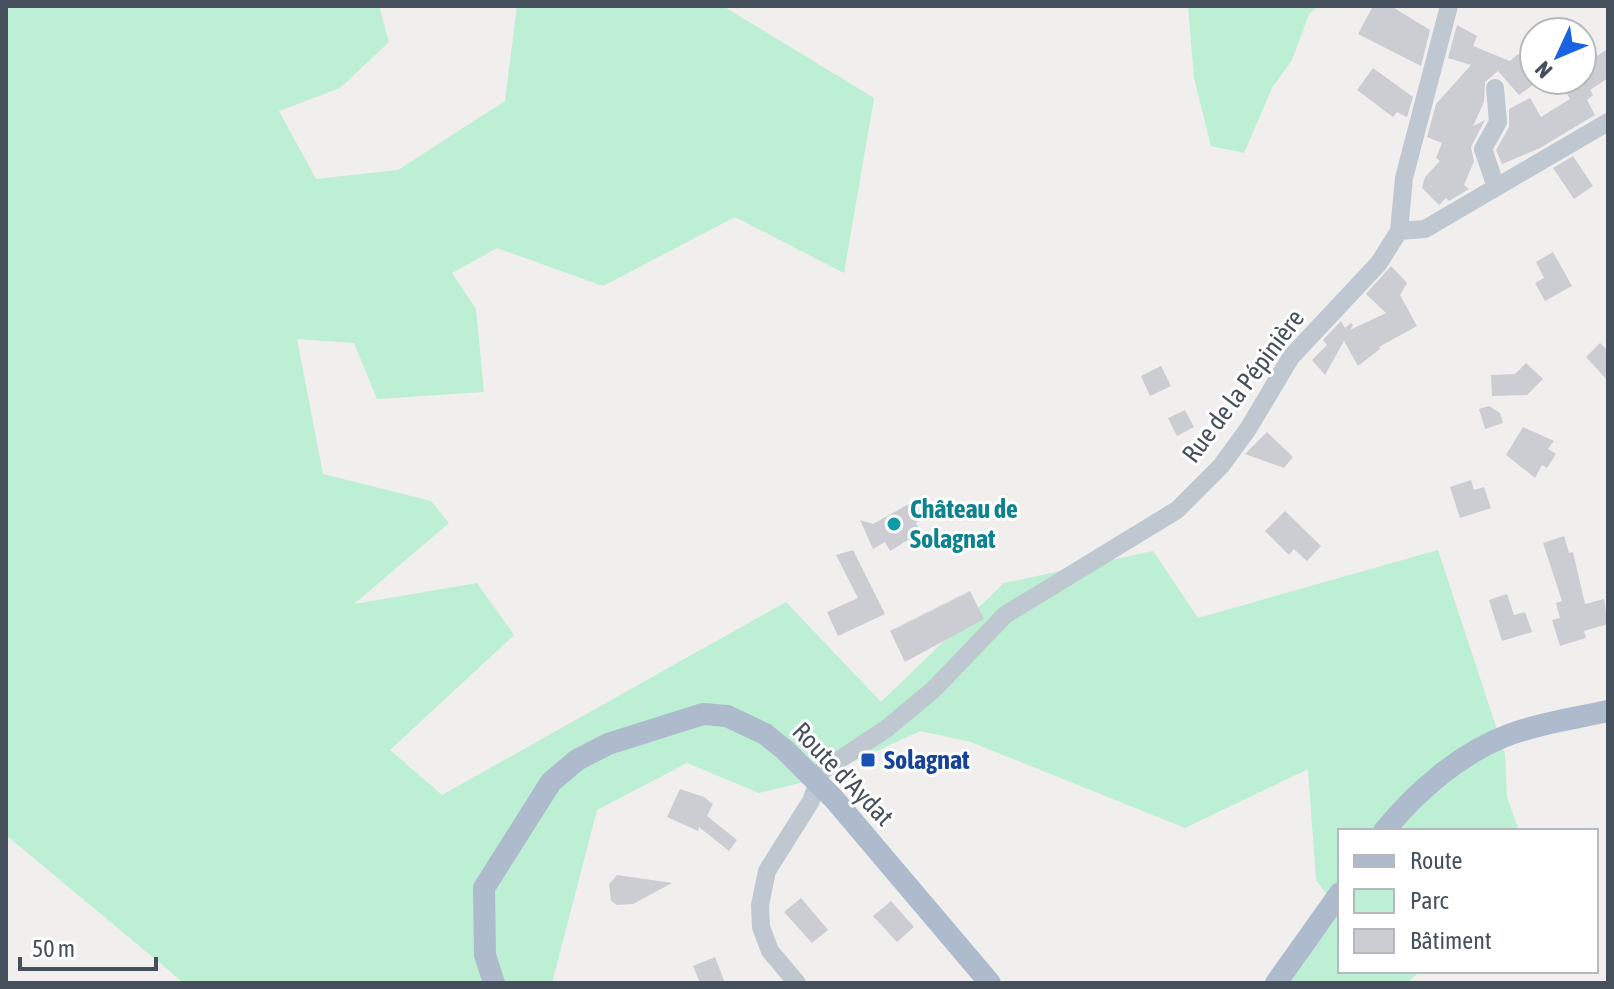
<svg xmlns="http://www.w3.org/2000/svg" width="1614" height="989" font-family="'Asap Condensed',sans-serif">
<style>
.green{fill:#bcefd3}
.building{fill:#cbcdd3}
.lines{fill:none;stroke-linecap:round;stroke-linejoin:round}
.minor{stroke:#bfc8d0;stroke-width:18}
.major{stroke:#aebbcd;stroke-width:22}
.culture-dot{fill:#0f9aa8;stroke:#fff;stroke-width:3}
.transit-dot{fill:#1a4fb4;stroke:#fff;stroke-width:3}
.labels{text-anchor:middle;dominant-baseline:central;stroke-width:6;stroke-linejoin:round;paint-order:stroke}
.street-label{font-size:26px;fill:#46505c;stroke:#fff}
.culture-label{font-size:26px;font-weight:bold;fill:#0d838f;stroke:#fff;text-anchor:start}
.transit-label{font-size:26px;font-weight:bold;fill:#164399;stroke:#fff;text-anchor:start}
</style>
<rect width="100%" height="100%" fill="#f1eeee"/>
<path class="green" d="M 6,6 L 379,6 L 389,42 L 340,88 L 279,111 L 316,179 L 398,170 L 505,101 L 517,6 L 723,6 L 874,98 L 844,273 L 735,217 L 603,286 L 497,248 L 452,273 L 476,309 L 484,392 L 377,399 L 354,343 L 297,339 L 323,474 L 431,501 L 449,523 L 354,604 L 477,583 L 514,635 L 390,750 L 442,795 L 786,602 L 881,702 L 1004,583 L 1153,551 L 1198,618 L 1438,550 L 1505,754 L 1507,797 L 1519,831 L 1340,831 L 1340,971 L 1421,971 L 1406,983 L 1286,983 L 1339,911 L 1316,880 L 1308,769 L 1185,828 L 971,742 L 920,731 L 816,779 L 759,793 L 687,763 L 597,810 L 552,983 L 184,983 L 6,835 Z
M 1188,6 L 1318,6 L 1309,14 L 1292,60 L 1272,88 L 1244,153 L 1211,146 L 1194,78 Z"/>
<path class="building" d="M 1373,6 L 1391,6 L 1430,30 L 1421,66 L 1358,34 Z
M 1457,25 L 1477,36 L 1473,46 L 1510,61 L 1518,54 L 1534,72 L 1534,80 L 1540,80 L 1519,95 L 1498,71 L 1485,82 L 1484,102 L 1473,126 L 1485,120 L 1471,147 L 1474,161 L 1464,185 L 1469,189 L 1449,201 L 1446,198 L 1439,205 L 1422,188 L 1425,177 L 1440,161 L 1436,158 L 1442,143 L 1427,137 L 1436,104 L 1471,65 L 1448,58 Z
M 1608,49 L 1608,78 L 1590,90 L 1593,95 L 1587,100 L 1595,115 L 1540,148 L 1502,164 L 1496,150 L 1509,127 L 1509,109 L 1530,98 L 1541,117 L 1570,99 L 1559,80 L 1582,80 L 1582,65 Z
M 1373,68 L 1413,97 L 1407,117 L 1397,112 L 1393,117 L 1357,90 Z
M 1573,156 L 1593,186 L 1574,199 L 1553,168 Z
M 1553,252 L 1572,286 L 1545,301 L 1535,283 L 1544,278 L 1536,262 Z
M 1391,266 L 1407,283 L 1400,295 L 1417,326 L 1379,347 L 1380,349 L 1358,366 L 1344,341 L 1325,375 L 1312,360 L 1327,345 L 1323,340 L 1341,321 L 1345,328 L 1351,323 L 1353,325 L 1350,330 L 1386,313 L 1366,294 Z
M 1600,343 L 1608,351 L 1608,381 L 1586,357 Z
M 1526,363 L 1543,379 L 1527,395 L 1492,396 L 1491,375 L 1515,374 Z
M 1161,366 L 1171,386 L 1150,396 L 1141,376 Z
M 1489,406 L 1500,413 L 1503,423 L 1485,429 L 1479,409 Z
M 1185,410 L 1194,427 L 1177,436 L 1168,418 Z
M 1523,427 L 1554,441 L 1548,449 L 1556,454 L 1547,468 L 1542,465 L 1535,478 L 1506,455 Z
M 1267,432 L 1293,457 L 1284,468 L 1245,454 Z
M 1471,480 L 1474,490 L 1484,487 L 1491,508 L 1460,518 L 1450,487 Z
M 916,500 L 922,519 L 916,523 L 921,532 L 890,551 L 885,542 L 873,549 L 860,520 L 873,524 Z
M 1285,511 L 1321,546 L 1307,561 L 1294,549 L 1289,555 L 1265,531 Z
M 1564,536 L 1569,553 L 1573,552 L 1585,604 L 1604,599 L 1608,624 L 1584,631 L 1586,638 L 1560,646 L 1552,620 L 1560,618 L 1556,603 L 1562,601 L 1543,543 Z
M 853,550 L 885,614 L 838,636 L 827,612 L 858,598 L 836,555 Z
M 970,591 L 984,619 L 905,662 L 890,631 Z
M 1507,594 L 1514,615 L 1525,612 L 1532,632 L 1502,641 L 1489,600 Z
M 680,789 L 704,797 L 713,804 L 707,816 L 737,840 L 729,851 L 699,827 L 698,831 L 667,817 Z
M 617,875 L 672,883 L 633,904 L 617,905 L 611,901 L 609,884 Z
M 801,898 L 828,930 L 812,943 L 784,912 Z
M 891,901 L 914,927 L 897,942 L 873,916 Z
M 715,957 L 725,983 L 700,983 L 693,966 Z"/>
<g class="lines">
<path class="minor" d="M 1495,88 L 1498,122 L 1483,149 L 1496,187
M 1399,231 L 1425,229 L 1608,122
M 797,983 L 770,951 L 761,927 L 760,905 L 767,871 L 811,801 L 822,771 L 886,729 L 933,690 L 1005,615 L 1177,510 L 1221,466 L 1248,429 L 1291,357 L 1379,263 L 1399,231 L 1404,178 L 1449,6"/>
<path class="major" d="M 1384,831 C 1417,791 1461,752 1511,734 C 1541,723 1576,718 1608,711
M 494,983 L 485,955 L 484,888 L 551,782 L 577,760 L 608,744 L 703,714 L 727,716 L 765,734 L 785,750 L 834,799 L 990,983
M 1276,983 L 1340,893"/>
</g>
<circle class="culture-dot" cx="894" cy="524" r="8"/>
<rect class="transit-dot" x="860" y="752" width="16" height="16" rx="4"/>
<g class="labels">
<g class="street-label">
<text transform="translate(1243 386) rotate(-53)">Rue de la Pépinière</text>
<text transform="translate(843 774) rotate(46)">Route d'Aydat</text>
</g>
<g class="culture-label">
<text x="910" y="509">Château de<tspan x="910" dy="30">Solagnat</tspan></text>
</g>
<g class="transit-label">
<text x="884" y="760">Solagnat</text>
</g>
</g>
<rect width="1614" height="989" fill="none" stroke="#46505c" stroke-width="16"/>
<rect x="1338" y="829" width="260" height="144" fill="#ffffff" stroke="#b5b9be" stroke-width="2"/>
<rect x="1354" y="855" width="40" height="12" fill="#aebbcd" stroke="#b5b9be" stroke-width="2"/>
<text x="1410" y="869" font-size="24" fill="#46505c">Route</text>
<rect x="1354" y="889" width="40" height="24" fill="#bcefd3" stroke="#b5b9be" stroke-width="2"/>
<text x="1410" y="909" font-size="24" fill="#46505c">Parc</text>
<rect x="1354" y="929" width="40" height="24" fill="#cbcdd3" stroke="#b5b9be" stroke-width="2"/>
<text x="1410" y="949" font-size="24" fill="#46505c">Bâtiment</text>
<g transform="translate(1558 56) rotate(226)"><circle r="38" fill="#ffffff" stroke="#b5b9be" stroke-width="2"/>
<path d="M0-6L14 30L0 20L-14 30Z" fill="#1962e0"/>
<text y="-12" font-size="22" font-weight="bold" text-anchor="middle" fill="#46505c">N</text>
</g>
<path d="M20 957v12h136v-12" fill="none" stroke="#46505c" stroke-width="4"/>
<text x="32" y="957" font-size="24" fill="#46505c" stroke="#ffffff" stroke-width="6" paint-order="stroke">50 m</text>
</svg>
